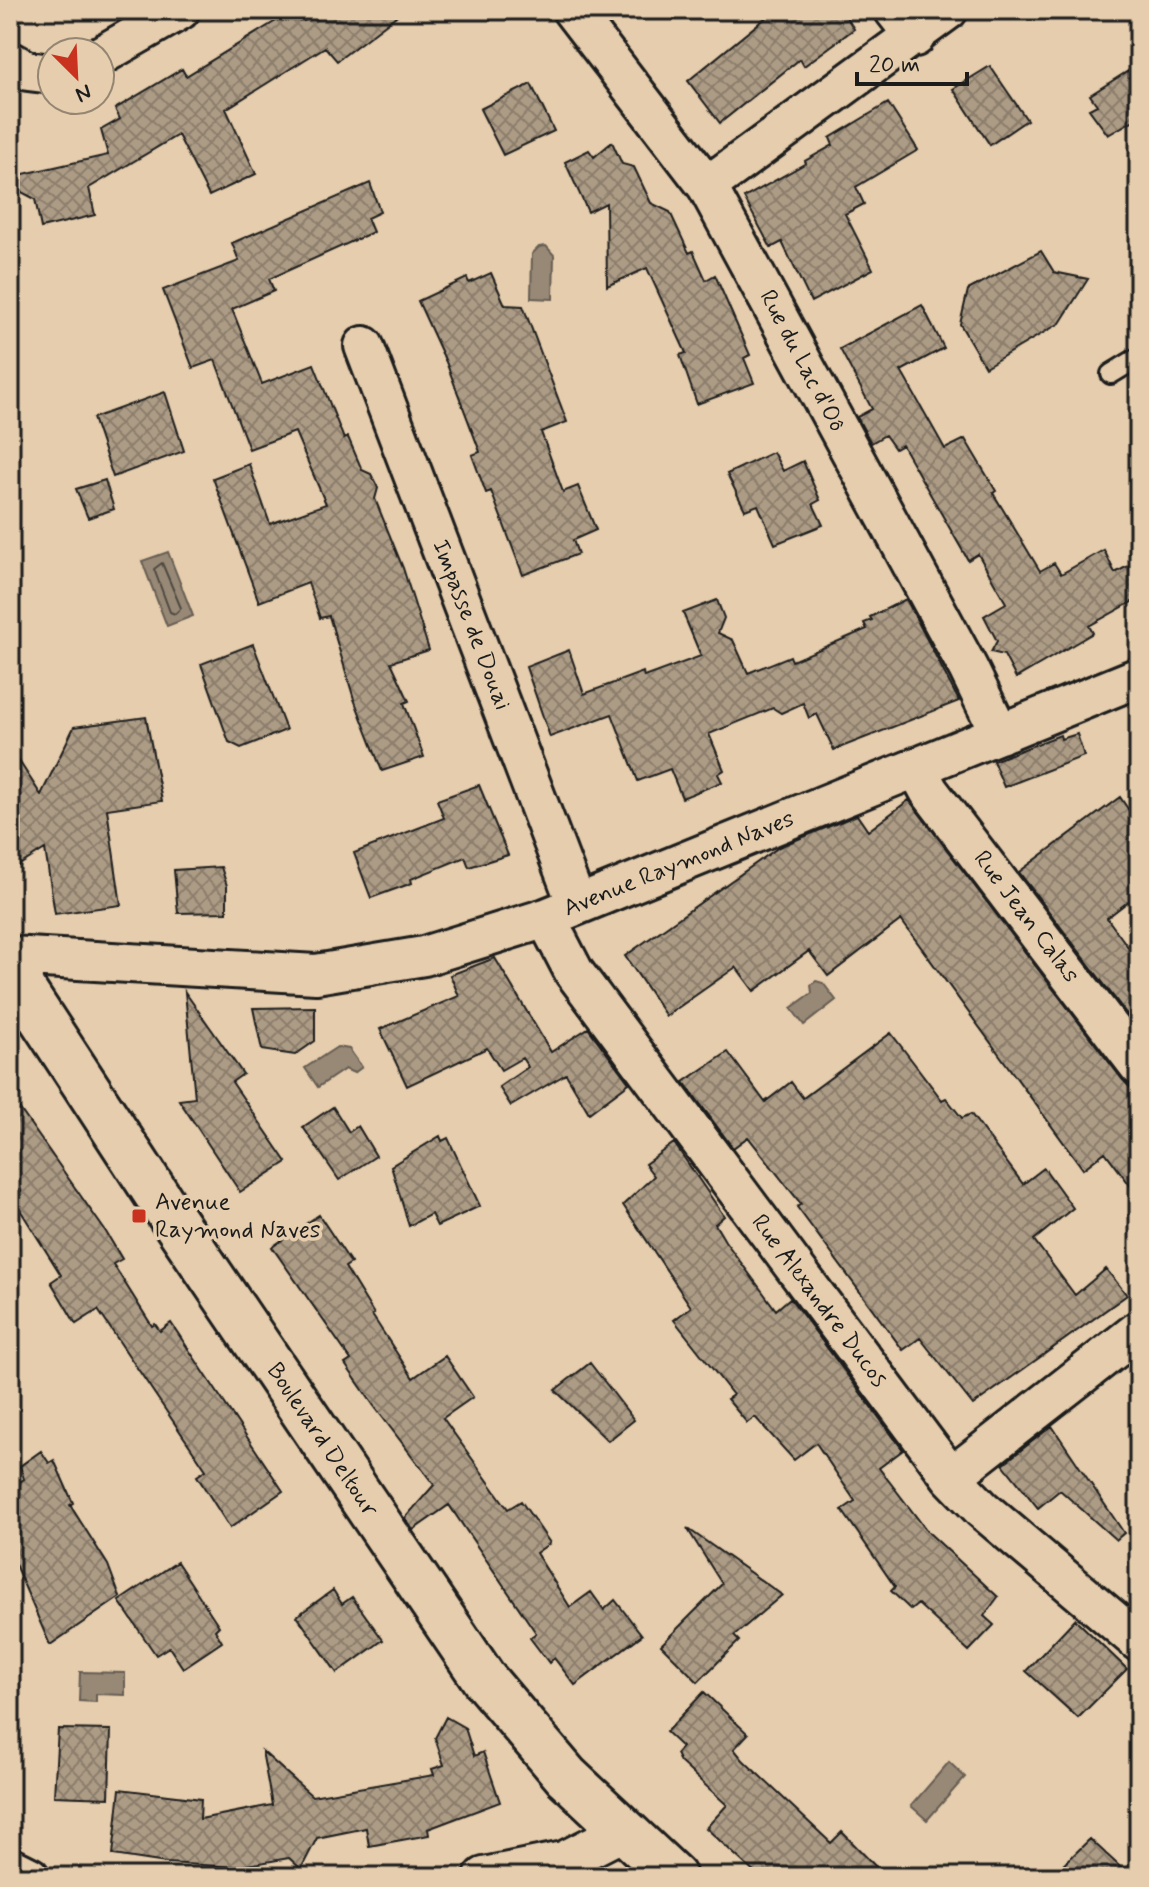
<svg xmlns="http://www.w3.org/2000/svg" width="1149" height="1887" font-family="Mynerve,sans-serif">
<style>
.water{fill:#988976;stroke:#665d52;stroke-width:2}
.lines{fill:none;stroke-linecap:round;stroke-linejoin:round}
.shore{stroke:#4e4840;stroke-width:2}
.building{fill:url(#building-cross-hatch);stroke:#1c1c1c;stroke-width:2}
.service-casing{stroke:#1c1c1c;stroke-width:24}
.minor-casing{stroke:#1c1c1c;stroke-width:44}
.tertiary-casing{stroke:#1c1c1c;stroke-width:50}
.service{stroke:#e5cdad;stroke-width:18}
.minor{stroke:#e5cdad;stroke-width:38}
.tertiary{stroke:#e5cdad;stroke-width:44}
.poi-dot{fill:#c8321e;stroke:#e5cdad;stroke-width:3}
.labels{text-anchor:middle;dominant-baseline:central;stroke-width:7;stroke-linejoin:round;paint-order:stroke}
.street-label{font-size:24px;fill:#1c1c1c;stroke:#e5cdad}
.poi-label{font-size:24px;fill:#1c1c1c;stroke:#e5cdad;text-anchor:start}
</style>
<defs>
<pattern id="building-cross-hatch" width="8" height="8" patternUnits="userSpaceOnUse" patternTransform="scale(2)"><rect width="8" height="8" fill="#ad9c85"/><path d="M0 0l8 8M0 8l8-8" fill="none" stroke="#8c7e6c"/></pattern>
</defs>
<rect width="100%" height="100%" fill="#e5cdad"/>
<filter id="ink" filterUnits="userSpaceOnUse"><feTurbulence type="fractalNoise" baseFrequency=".0125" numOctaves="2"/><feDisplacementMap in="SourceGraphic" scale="16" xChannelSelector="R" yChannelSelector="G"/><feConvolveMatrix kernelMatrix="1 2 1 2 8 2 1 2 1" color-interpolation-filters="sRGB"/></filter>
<g filter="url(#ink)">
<path class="water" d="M 546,246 L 554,255 L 553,299 L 531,298 L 532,254 L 539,247 Z
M 168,552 L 193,616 L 167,626 L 142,561 Z
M 816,981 L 823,983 L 836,1000 L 804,1025 L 791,1008 L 812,993 L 811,985 Z
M 337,1047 L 349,1049 L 362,1067 L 354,1073 L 345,1069 L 318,1087 L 305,1068 Z
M 80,1672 L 125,1673 L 125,1695 L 96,1694 L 96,1702 L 79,1701 Z
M 949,1762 L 965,1777 L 927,1820 L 911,1806 Z"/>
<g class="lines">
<path class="shore" d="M 162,563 L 181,608 L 175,614 L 170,612 L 154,569 Z"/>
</g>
<path class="building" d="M 294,10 L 304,21 L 319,10 L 404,10 L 337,61 L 325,47 L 226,109 L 256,174 L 209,196 L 178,135 L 89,188 L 95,215 L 41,228 L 35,199 L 10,186 L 10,177 L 108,155 L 101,130 L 120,119 L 115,109 L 182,69 L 186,76 Z
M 775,10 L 842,10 L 854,29 L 804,66 L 800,59 L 720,123 L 688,81 Z
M 1139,64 L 1139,117 L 1108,135 L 1089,109 L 1097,105 L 1090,95 Z
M 990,66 L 1027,120 L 990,145 L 953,89 Z
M 531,84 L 554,131 L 503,155 L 480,109 Z
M 888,103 L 918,150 L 856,187 L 864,204 L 845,214 L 873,269 L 811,302 L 782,242 L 771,248 L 744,198 L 806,163 L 805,161 L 833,145 L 830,138 Z
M 612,142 L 622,164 L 634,167 L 651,203 L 670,212 L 689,253 L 693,251 L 706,280 L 715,275 L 750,355 L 744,358 L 754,383 L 697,404 L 680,355 L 686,353 L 647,268 L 607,286 L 606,203 L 588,212 L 565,162 L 589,150 L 594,157 Z
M 370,183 L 380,212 L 367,218 L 373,232 L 269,279 L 274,291 L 232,309 L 262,384 L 314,364 L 344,439 L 348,437 L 362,470 L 371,474 L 378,488 L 375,499 L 403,568 L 429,650 L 391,662 L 409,701 L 404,703 L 424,757 L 382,771 L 354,699 L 329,616 L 320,618 L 308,583 L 259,602 L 213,478 L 249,464 L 270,524 L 326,504 L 295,432 L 249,449 L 215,360 L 193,368 L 163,290 L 239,261 L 232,243 Z
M 1041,251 L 1054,272 L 1088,279 L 1060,323 L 985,367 L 960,324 L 968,290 Z
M 491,273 L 505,305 L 523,306 L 567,422 L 541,432 L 563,492 L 578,486 L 596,530 L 573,540 L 578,554 L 523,575 L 491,491 L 486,493 L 472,455 L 480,452 L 446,362 L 418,301 L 467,278 L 469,283 Z
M 922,305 L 944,348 L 901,371 L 945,449 L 965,439 L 996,491 L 993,493 L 1040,571 L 1054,563 L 1061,574 L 1104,550 L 1115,573 L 1139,560 L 1139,598 L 1089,626 L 1093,633 L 1016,678 L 1004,655 L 991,652 L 997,641 L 984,616 L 1006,603 L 978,554 L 968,560 L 902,445 L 895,449 L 885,435 L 871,443 L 857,417 L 872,409 L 840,349 Z
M 165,392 L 184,451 L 113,477 L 93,418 Z
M 773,452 L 783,471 L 803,461 L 820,500 L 813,504 L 823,525 L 775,544 L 758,505 L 745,510 L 727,474 Z
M 105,480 L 114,509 L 88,518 L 76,489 Z
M 906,599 L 959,701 L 834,750 L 817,714 L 809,718 L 803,703 L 781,713 L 773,708 L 709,734 L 724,770 L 718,774 L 722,782 L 682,798 L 670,769 L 638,781 L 612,714 L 550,737 L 526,667 L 569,650 L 584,694 L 643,672 L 644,677 L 701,656 L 683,613 L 717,600 L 724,618 L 718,633 L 733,640 L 748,673 L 790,656 L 792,661 L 867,629 L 864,623 L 872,620 L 870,617 Z
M 253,644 L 286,730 L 241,748 L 229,742 L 201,664 Z
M 146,717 L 162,801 L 107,809 L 121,905 L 55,914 L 45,849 L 10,871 L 10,747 L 41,795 L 74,727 Z
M 1077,734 L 1084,756 L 1004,787 L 993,761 L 1060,735 L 1061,739 Z
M 479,785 L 508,855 L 469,867 L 465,857 L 411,879 L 412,883 L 371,898 L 354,853 L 444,818 L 437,800 Z
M 1120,797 L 1139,825 L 1139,893 L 1107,918 L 1139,962 L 1138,1029 L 1019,872 Z
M 909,800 L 1122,1079 L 1139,1097 L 1139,1197 L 1105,1152 L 1083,1169 L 901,920 L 828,976 L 809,951 L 754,991 L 736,967 L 666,1016 L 625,956 L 779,847 L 857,815 L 868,831 Z
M 221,867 L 227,886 L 227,912 L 178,913 L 174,870 Z
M 495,958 L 551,1052 L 588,1028 L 629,1083 L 589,1113 L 566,1074 L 511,1106 L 499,1087 L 528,1067 L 522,1058 L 501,1070 L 487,1048 L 407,1086 L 380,1029 L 459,996 L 450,975 Z
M 185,992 L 243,1074 L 232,1082 L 287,1162 L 240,1192 L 179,1100 L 195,1098 Z
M 315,1007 L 315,1041 L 295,1055 L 262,1050 L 253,1008 Z
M 891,1033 L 942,1100 L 946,1098 L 962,1118 L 971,1114 L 1023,1184 L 1044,1168 L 1073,1208 L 1034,1240 L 1075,1295 L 1106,1269 L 1127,1295 L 973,1405 L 920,1338 L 903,1350 L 797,1207 L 801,1204 L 748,1137 L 733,1148 L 684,1082 L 728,1052 L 765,1102 L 791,1082 L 803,1098 Z
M 10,1095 L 106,1232 L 122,1259 L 113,1264 L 152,1326 L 155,1324 L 160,1331 L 171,1323 L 283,1491 L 230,1528 L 197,1476 L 206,1470 L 98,1310 L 76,1324 L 51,1282 L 61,1275 L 12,1197 L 21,1191 L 10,1174 Z
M 333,1107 L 349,1132 L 358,1126 L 376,1156 L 339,1180 L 303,1127 Z
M 440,1136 L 442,1141 L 448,1138 L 480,1206 L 437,1226 L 431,1214 L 409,1226 L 391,1166 Z
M 674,1143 L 724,1216 L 715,1224 L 725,1241 L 776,1310 L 790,1298 L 903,1450 L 879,1468 L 928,1532 L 998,1597 L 984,1616 L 994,1625 L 969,1651 L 918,1604 L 911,1610 L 891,1591 L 895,1587 L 842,1510 L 855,1501 L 816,1443 L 794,1460 L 755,1417 L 747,1423 L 727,1399 L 733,1395 L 674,1320 L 691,1307 L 623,1205 L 654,1176 L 645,1164 Z
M 319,1215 L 351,1263 L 345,1267 L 374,1314 L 372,1315 L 413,1378 L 445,1356 L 473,1397 L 443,1418 L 508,1509 L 521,1501 L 550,1543 L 536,1553 L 570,1607 L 591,1592 L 604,1610 L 615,1600 L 642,1635 L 575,1685 L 554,1658 L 549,1663 L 530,1638 L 536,1633 L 449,1505 L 413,1530 L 405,1518 L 434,1485 L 374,1406 L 345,1364 L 351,1360 L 272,1247 Z
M 590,1363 L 634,1420 L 608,1441 L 555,1390 Z
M 1052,1426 L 1124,1533 L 1116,1540 L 1060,1490 L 1038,1508 L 1003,1464 Z
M 41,1451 L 49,1463 L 54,1460 L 73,1503 L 70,1505 L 108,1565 L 120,1597 L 50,1645 L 10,1553 L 10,1488 L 24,1479 L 20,1466 Z
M 687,1528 L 782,1595 L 734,1636 L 739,1641 L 698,1682 L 661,1645 L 722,1584 Z
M 177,1562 L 219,1626 L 215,1630 L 222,1642 L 183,1668 L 169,1647 L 156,1655 L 119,1601 Z
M 333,1590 L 342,1604 L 352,1597 L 383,1640 L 337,1673 L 297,1616 Z
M 1075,1619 L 1127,1669 L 1078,1718 L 1026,1671 Z
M 704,1692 L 748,1734 L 734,1749 L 743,1760 L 831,1843 L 842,1832 L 886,1877 L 759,1877 L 706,1828 L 727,1805 L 680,1762 L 676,1754 L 682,1747 L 666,1732 Z
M 446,1717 L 465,1728 L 474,1756 L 483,1752 L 500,1802 L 428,1829 L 429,1835 L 369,1846 L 366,1828 L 317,1838 L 301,1869 L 289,1858 L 236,1867 L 166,1863 L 113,1855 L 120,1789 L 201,1799 L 200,1819 L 272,1805 L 262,1751 L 312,1796 L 434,1775 L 432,1769 L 444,1765 L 435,1738 Z
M 58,1729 L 111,1730 L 109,1798 L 54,1796 Z
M 1090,1839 L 1131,1877 L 1051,1877 Z"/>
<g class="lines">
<g class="service-casing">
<path id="service" d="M 1111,374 L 1139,357"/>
</g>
<g class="minor-casing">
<path id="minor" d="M 572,10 L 707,186 L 968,668 L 1000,734
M 894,10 L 915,37
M 100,56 L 180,10
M 10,61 L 28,71 L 52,74
M 707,186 L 948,10
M 364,346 L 577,905
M 916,767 L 929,791 L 1139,1066
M 546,918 L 574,972 L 951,1477 L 982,1509 L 1139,1642
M 10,956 L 316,974 L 424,956 L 546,918 L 1139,677
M 951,1477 L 1139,1330
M 10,1867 L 30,1877
M 484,1877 L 564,1861 L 623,1831"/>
</g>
<g class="tertiary-casing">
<path id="tertiary" d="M 10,970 L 172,1218 L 484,1679 L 566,1776 L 674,1877"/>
</g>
<use href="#service" class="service"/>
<use href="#minor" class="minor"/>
<use href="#tertiary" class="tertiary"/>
</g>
</g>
<rect class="poi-dot" x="131" y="1208" width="16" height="16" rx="4"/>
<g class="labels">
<g class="street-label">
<text transform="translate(802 361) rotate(62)">Rue du Lac d'Oô</text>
<text transform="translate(471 625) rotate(69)">Impasse de Douai</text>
<text transform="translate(679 864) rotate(-22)">Avenue Raymond Naves</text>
<text transform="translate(1026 917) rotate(53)">Rue Jean Calas</text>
<text transform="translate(819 1301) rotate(53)">Rue Alexandre Ducos</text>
<text transform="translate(322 1440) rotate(56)">Boulevard Deltour</text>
</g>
<g class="poi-label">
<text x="155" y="1202">Avenue<tspan x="155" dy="28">Raymond Naves</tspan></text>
</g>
</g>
<rect width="1149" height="1887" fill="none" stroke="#e5cdad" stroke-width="40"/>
<rect x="20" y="20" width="1109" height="1847" fill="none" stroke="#1c1c1c" stroke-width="3" filter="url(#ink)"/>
<g transform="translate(76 76) rotate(156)"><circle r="38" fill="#e5cdad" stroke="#958673" stroke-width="2"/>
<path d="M0-6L14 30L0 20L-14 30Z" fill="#c8321e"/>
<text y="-12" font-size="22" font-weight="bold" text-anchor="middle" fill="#1c1c1c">N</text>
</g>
<path d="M857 72v12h110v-12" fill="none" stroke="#1c1c1c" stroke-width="4"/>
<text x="869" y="72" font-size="24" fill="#1c1c1c" stroke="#e5cdad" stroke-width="6" paint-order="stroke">20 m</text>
</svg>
